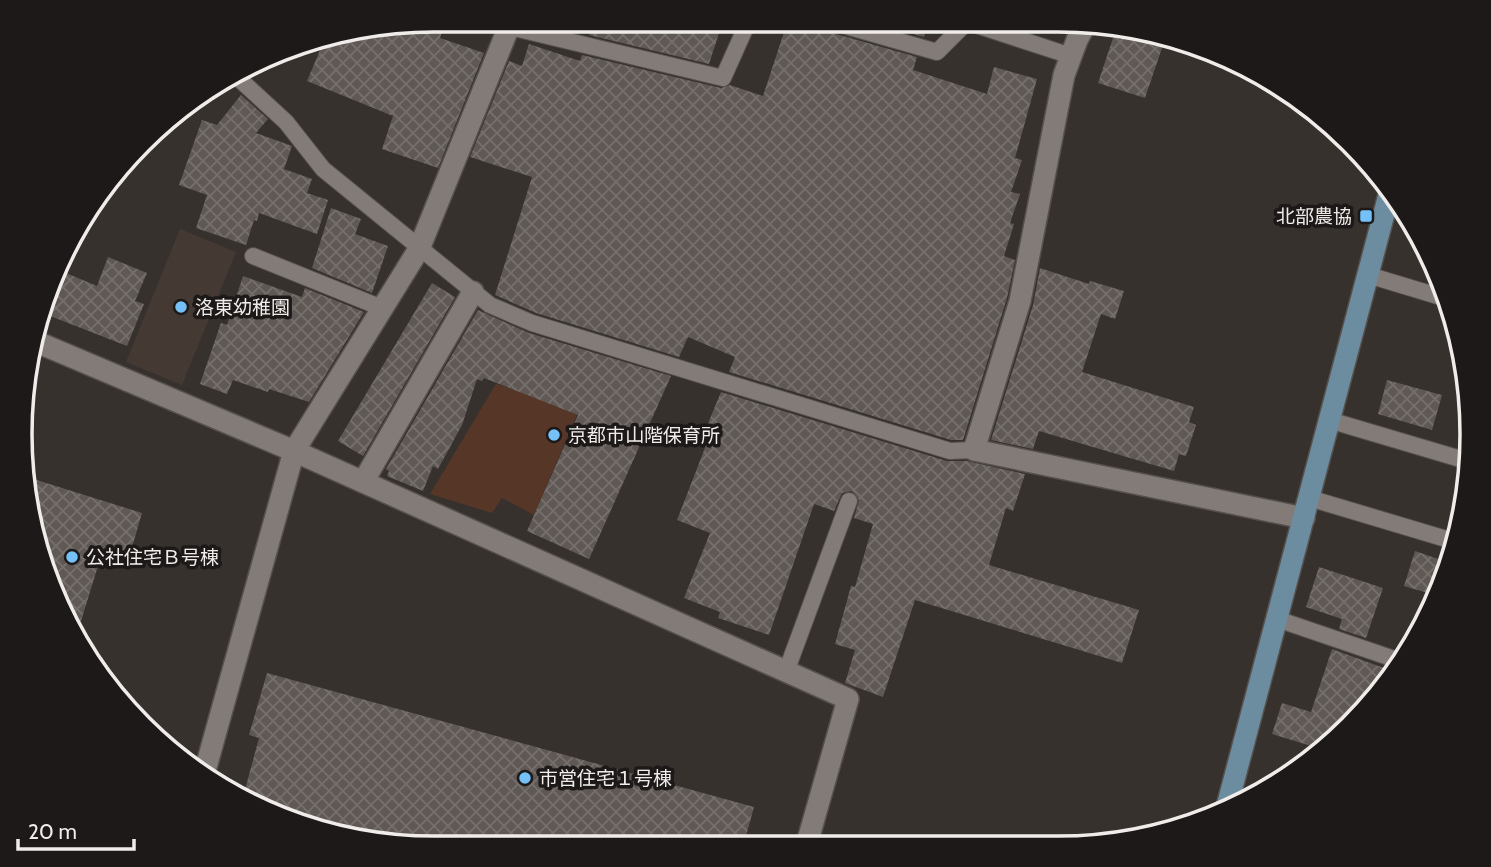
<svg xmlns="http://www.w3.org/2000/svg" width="1491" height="867" font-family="Cabin,'Noto Sans JP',sans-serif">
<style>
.built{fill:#443933}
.pitch{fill:#563626}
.building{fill:url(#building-cross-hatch)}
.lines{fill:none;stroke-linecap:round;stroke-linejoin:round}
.lane-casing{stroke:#55504d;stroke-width:18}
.street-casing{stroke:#55504d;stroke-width:24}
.secondary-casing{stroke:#55504d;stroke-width:24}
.lane{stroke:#837b78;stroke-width:16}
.street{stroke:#837b78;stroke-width:21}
.secondary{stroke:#6c8ca0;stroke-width:21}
.poi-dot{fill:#75c0f6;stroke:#1c1918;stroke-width:2.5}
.labels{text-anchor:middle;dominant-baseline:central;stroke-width:7;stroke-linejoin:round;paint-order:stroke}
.poi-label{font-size:19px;fill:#f0ecea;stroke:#1c1918;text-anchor:start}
.rim{fill:none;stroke:#f0ecea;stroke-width:3.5}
</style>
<defs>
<pattern id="building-cross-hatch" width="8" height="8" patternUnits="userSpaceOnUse" patternTransform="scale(1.75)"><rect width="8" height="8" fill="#5f5854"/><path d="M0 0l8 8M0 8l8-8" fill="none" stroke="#76706d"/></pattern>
</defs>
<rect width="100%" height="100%" fill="#37312e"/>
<path class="built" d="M 180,229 L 236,252 L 182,385 L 126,362 Z"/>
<path class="pitch" d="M 496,384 L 579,410 L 534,515 L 502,498 L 492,513 L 430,494 Z"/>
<path class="building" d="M 433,19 L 446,19 L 440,38 L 484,53 L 438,168 L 382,149 L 393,116 L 307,81 L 321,48 L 324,50 L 329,36 Z
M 595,19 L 690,20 L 720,30 L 709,64 L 589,35 Z
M 788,20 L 815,20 L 817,27 L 822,30 L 917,57 L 913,70 L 987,94 L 994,67 L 1037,79 L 1015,158 L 1022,160 L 1011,192 L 1020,194 L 1010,223 L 1014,224 L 1004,256 L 1015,260 L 1007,298 L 963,440 L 951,440 L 729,372 L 735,357 L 688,337 L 679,357 L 536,313 L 495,295 L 532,177 L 470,157 L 509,61 L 522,66 L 529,44 L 580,61 L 582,55 L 721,88 L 730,85 L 763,96 Z
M 863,20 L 930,20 L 924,37 Z
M 1117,26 L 1166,36 L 1145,98 L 1098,83 Z
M 241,95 L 268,119 L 256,133 L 292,146 L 284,169 L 312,179 L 307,193 L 328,200 L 317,234 L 259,213 L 257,221 L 254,220 L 246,245 L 196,228 L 207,195 L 179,185 L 202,120 L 217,125 Z
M 331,208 L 361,219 L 355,234 L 388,246 L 372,293 L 312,268 Z
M 108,257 L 147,273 L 135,301 L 144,304 L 127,346 L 40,312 L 59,270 L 97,286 Z
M 1040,268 L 1089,284 L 1090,281 L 1124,291 L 1115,319 L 1101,314 L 1082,372 L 1194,407 L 1189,422 L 1196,425 L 1186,456 L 1179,454 L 1174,471 L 1039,431 L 1033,449 L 991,440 L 1033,305 Z
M 243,276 L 302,297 L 305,288 L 364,312 L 309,402 L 269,389 L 268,392 L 233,380 L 227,394 L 200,384 L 221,323 L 227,325 Z
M 432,283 L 455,297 L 363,456 L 338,441 Z
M 478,310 L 529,333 L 671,376 L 589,559 L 527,531 L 578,415 L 484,378 L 482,381 L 477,379 L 462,425 L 438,469 L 433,466 L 423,491 L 387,476 L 389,471 L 386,469 Z
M 1387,380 L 1442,395 L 1432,430 L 1378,414 Z
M 721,392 L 947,461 L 967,461 L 1025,474 L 1013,511 L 1006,508 L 989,565 L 1139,610 L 1122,663 L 915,600 L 883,697 L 845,683 L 855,650 L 835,644 L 851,586 L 855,587 L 873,524 L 854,518 L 859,500 L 852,491 L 842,493 L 834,511 L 814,504 L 769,635 L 718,618 L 720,612 L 684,598 L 710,533 L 677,520 L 710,435 L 704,433 Z
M 24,476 L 142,513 L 128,561 L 102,553 L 77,634 L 51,592 Z
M 1415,551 L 1444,561 L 1431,594 L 1404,586 Z
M 1319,567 L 1383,588 L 1366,638 L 1339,629 L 1342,619 L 1306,607 Z
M 1332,649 L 1395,672 L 1350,727 L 1321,749 L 1272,734 L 1282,703 L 1311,712 Z
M 267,673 L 754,807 L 743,847 L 406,847 L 301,826 L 243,797 L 259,738 L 249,735 Z"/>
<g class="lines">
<g class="lane-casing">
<path id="lane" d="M 825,20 L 937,52 L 967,22 L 1071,56
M 510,27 L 723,78 L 749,20
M 236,76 L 286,122 L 323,169 L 490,305 L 532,323 L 950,451 L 974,450
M 253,256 L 382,308
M 1368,275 L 1441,297
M 1329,420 L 1464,460
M 1309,498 L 1453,541
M 1277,619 L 1403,662
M 786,672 L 849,501"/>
</g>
<g class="street-casing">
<path id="street" d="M 1087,21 L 1077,40 L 1064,75 L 1020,301 L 974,450 L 1304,518
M 32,340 L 294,451 L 848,699 L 806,847
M 363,482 L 473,292
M 203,778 L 294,451 L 419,249 L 512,19"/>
</g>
<g class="secondary-casing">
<path id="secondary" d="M 1226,810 L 1390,191"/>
</g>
<use href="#lane" class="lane"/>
<use href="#street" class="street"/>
<use href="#secondary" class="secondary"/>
</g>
<g class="poi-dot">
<rect x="1359" y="209" width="14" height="14" rx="3.5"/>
<circle cx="181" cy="307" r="7"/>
<circle cx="554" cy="435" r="7"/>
<circle cx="72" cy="557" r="7"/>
<circle cx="525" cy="778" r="7"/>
</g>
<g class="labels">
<g class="poi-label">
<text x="1352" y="216" text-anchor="end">北部農協</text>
<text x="195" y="307">洛東幼稚園</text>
<text x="568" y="435">京都市山階保育所</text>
<text x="86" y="557">公社住宅Ｂ号棟</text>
<text x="539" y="778">市営住宅１号棟</text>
</g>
</g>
<path d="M0 0H1491V867H0ZM434 32H1058A402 402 0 0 1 1460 434V434A402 402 0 0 1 1058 836H434A402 402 0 0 1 32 434V434A402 402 0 0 1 434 32Z" fill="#1c1918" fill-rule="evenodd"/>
<path class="rim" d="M434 32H1058A402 402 0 0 1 1460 434V434A402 402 0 0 1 1058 836H434A402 402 0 0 1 32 434V434A402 402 0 0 1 434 32Z"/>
<path d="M18 839v10h116v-10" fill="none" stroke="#f0ecea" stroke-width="3.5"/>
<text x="28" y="839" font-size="21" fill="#f0ecea" stroke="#1c1918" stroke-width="5" paint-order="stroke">20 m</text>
</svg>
